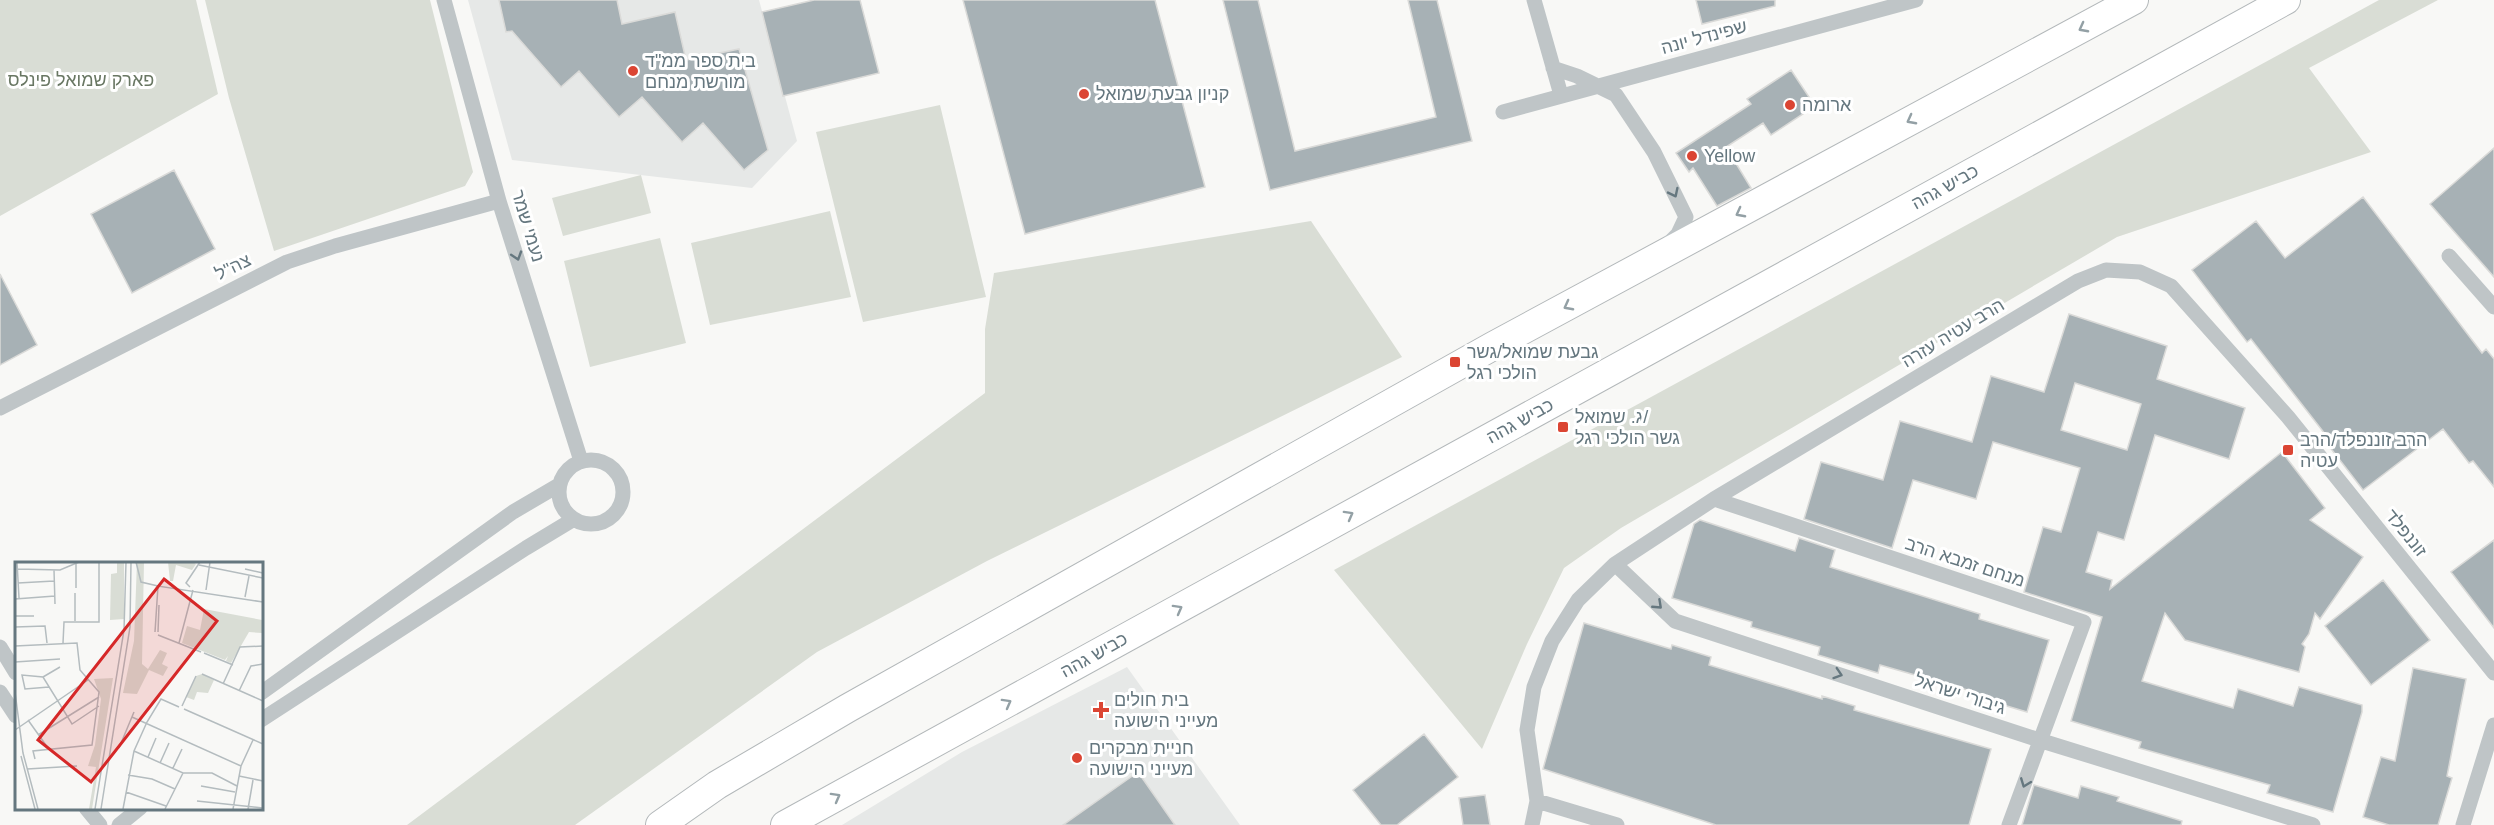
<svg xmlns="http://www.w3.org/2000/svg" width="2494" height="825" font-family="Helvetica,Heebo,sans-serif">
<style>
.built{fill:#e6e8e7}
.green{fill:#d9ddd5}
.building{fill:#a7b1b5;stroke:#dadad8;stroke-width:1.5;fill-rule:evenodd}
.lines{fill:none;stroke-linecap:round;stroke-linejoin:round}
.highway-casing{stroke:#b3b8ba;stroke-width:30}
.street{stroke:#bfc5c7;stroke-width:15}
.highway{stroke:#fff;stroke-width:28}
.oneway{stroke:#93a0a5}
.oneway2{stroke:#65777f}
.poi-dot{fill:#db4533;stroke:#fff;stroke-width:2}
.labels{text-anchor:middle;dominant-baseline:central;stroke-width:6;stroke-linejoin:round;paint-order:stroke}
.street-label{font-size:18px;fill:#65777f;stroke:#fff}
.poi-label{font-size:18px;fill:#65777f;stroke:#fff;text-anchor:start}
.park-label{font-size:18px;fill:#697763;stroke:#fff}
.inset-road{fill:none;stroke:#b4bcbf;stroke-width:1.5}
.view{fill:#d62828;fill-opacity:0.15;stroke:#d62828;stroke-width:3}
.inset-edge{fill:none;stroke:#65777f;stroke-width:3}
</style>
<rect width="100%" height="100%" fill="#f8f8f6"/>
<path class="built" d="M 468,0 L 759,0 L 797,141 L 752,188 L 512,160 Z
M 1127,667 L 1240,825 L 842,825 L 962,752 Z"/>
<path class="green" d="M 0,0 L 196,0 L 218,94 L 0,216 Z
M 205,0 L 430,0 L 473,172 L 465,186 L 274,251 L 229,98 Z
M 2379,0 L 2438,0 L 2309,68 L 2371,152 L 2117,237 L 1621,528 L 1564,568 L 1527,644 L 1482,749 L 1334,570 Z
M 940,105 L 986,297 L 863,322 L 816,132 Z
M 641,175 L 651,213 L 563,236 L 552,198 Z
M 830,211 L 851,297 L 710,325 L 691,243 Z
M 1311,221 L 1402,357 L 987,561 L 817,652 L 575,825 L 407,825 L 985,393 L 985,329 L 994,273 Z
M 660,238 L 686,343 L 590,367 L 564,261 Z"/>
<path class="building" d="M 499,0 L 617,0 L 622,24 L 675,12 L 686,60 L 739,49 L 768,150 L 744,170 L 703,123 L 682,142 L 642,97 L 619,117 L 579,71 L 561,87 L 512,31 L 506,32 Z
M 814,0 L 860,0 L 879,73 L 783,96 L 762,12 Z
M 963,0 L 1155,0 L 1205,187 L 1025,234 Z
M 1223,0 L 1258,0 L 1295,151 L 1436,117 L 1408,0 L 1437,0 L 1472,141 L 1270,190 Z
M 1696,0 L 1775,0 L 1775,6 L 1702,24 Z
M 1791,70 L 1815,106 L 1771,135 L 1763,123 L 1726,147 L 1751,188 L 1717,206 L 1693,168 L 1689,172 L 1676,153 L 1751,104 L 1747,99 Z
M 2494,148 L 2494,277 L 2430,204 Z
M 174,170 L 215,249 L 132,293 L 91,214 Z
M 2363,197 L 2482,353 L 2486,349 L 2494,359 L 2494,487 L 2473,461 L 2469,463 L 2443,429 L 2363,490 L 2322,437 L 2325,434 L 2251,339 L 2247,342 L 2192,270 L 2256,221 L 2285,258 Z
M 0,274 L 37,345 L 0,365 Z
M 2069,314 L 2167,346 L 2157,379 L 2245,408 L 2229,459 L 2155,435 L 2124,540 L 2098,532 L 2086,572 L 2112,580 L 2110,589 L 2282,452 L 2325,508 L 2310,520 L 2363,557 L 2320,619 L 2315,613 L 2309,634 L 2302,644 L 2305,647 L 2299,672 L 2185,640 L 2165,613 L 2142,681 L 2233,708 L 2238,689 L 2293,706 L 2299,687 L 2362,705 L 2362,712 L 2333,812 L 2267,793 L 2270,785 L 2139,748 L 2141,742 L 2071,721 L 2102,617 L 2024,592 L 2043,527 L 2061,532 L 2080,468 L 1993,442 L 1976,499 L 1913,480 L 1892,548 L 1804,519 L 1821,462 L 1883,480 L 1900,421 L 1972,442 L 1991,376 L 2044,392 ZM 2075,383 L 2141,404 L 2127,450 L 2061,430 Z
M 1700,520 L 1795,551 L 1799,538 L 1835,550 L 1830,567 L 1980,614 L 1979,619 L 2049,640 L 2027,712 L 1970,695 L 1971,691 L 1880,665 L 1878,673 L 1818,655 L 1820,647 L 1751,627 L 1752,622 L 1672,598 L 1694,524 Z
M 2494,540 L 2494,628 L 2451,572 Z
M 2383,580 L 2430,640 L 2371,685 L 2325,626 Z
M 1584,623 L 1671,649 L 1672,645 L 1711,657 L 1709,665 L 1822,699 L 1822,696 L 1855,706 L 1854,710 L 1991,749 L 1969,825 L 1716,825 L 1543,769 Z
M 2413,668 L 2466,679 L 2447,776 L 2452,778 L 2438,825 L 2389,825 L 2363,817 L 2381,757 L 2395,761 Z
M 1424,734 L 1458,777 L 1397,825 L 1381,825 L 1353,790 Z
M 1138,772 L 1175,825 L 1063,825 Z
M 2034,785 L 2078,798 L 2081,786 L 2119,797 L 2117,801 L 2182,821 L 2181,825 L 2022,825 Z
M 1485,795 L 1490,825 L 1463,825 L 1459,798 Z"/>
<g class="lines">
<g class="highway-casing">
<path id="highway" d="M 660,825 L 717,785 L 848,708 L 1493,346 L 2134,0
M 785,825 L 2286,0"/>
</g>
<path class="street" d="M 444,0 L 499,201 L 581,461
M 1534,0 L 1561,95
M 1553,68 L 1577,76 L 1616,95 L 1654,152 L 1686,217 L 1678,234 L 1669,243
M 1503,112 L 1916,0
M 2449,256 L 2494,307
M 0,408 L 287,262 L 335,246 L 499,201
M559 492a32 32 0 1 1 64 0a32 32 0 1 1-64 0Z
M 1714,499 L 2084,622 L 2009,825
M 1615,564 L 1675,621 L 2042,741 L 2313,825
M 0,647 L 16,673
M 0,692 L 16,716
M 261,693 L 513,512 L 559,485
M 261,720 L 526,548 L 574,519
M 1537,801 L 1617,825
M 86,808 L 100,825
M 119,825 L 140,808
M 1532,825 L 1537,801 L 1527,730 L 1534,687 L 1552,641 L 1578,600 L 1615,564 L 1714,499 L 2078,281 L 2106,270 L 2140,272 L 2171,286 L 2288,417 L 2494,673
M 2463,825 L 2494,725"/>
<use href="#highway" class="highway"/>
</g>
<defs><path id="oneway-chevron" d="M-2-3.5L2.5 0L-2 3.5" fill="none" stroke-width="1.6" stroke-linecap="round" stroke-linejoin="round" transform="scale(1.5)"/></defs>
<g class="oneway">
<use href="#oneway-chevron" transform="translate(2083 28) rotate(152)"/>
<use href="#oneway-chevron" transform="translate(1911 120) rotate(152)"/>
<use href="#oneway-chevron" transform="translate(1740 213) rotate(152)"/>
<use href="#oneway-chevron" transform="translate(1568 306) rotate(152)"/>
<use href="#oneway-chevron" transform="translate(1349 515) rotate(-29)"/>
<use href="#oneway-chevron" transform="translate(1178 609) rotate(-29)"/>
<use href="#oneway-chevron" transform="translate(1007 703) rotate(-29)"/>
<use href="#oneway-chevron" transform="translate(836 797) rotate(-29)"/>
</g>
<g class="oneway2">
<use href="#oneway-chevron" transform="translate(1674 193) rotate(64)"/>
<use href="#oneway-chevron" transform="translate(517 256) rotate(72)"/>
<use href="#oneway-chevron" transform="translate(1658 605) rotate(43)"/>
<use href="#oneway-chevron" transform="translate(1838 674) rotate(18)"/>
<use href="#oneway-chevron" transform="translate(2025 783) rotate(111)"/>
</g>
<g class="poi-dot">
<circle cx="633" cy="71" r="6"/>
<circle cx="1084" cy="94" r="6"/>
<circle cx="1790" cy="105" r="6"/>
<circle cx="1692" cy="156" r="6"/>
<rect x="1449" y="356" width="12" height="12" rx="3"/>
<rect x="1557" y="421" width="12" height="12" rx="3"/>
<rect x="2282" y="444" width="12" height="12" rx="3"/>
<path d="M1098 701h6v6h6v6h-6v6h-6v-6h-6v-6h6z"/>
<circle cx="1077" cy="758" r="6"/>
</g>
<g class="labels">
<g class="street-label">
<text transform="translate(1704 37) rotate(-15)">שפינדל יונה</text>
<text transform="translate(1945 187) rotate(-29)">כביש גהה</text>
<text transform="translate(528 226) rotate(73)">נעמי שמר</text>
<text transform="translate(233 267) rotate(-26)">צה"ל</text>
<text transform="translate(1953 333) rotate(-31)">הרב עטיה עזרה</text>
<text transform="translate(1520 421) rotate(-29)">כביש גהה</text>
<text transform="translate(2406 533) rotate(51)">זוננפלד</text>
<text transform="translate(1965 562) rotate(18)">מנחם זמבא הרב</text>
<text transform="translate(1094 655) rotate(-29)">כביש גהה</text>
<text transform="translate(1960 694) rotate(18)">גיבורי ישראל</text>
</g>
<g class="poi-label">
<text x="645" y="61">בית ספר ממ"ד<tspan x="645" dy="21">מורשת מנחם</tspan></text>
<text x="1096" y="94">קניון גבעת שמואל</text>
<text x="1802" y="105">ארומה</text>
<text x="1704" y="156">Yellow</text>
<text x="1467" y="352">גבעת שמואל/גשר<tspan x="1467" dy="21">הולכי רגל</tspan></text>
<text x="1575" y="417">ג. שמואל/<tspan x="1575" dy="21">גשר הולכי רגל</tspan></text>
<text x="2300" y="440">הרב זוננפלד/הרב<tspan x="2300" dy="21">עטיה</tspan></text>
<text x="1114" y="700">בית חולים<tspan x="1114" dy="21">מעייני הישועה</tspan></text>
<text x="1089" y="748">חניית מבקרים<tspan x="1089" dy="21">מעייני הישועה</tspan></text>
</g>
<g class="park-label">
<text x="81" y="80">פארק שמואל פינלס</text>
</g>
</g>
<g transform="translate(15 562)">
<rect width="248" height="248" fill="#f8f8f6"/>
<path d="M 102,0 L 109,0 L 109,57 L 95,58 L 96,12 L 102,11 ZM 122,0 L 129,0 L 127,102 L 133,107 L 145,88 L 152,91 L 147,102 L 153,105 L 148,114 L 134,108 L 122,132 L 108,131 L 119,79 ZM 153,0 L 178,0 L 181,2 L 177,8 L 161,3 L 158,19 L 155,19 ZM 189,47 L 247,58 L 247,71 L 234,70 L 216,101 L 211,99 L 213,94 L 210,98 L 167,81 L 172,64 L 185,68 ZM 187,112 L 199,118 L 193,131 L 182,130 L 179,138 L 171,135 L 181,114 ZM 98,116 L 77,247 L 74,247 L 81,205 L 73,204 L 80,183 L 86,137 L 79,117 Z" fill="#d9ddd5"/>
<path class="inset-road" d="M 2,0 L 4,36M 121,0 L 126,20 L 143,24M 184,3 L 248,16M 2,7 L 45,8 L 64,0M 230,7 L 248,11M 39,8 L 40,42M 3,21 L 39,19M 175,25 L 171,21 L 185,0M 61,26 L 61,2M 191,28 L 195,0M 230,35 L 234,14M 0,37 L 40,34M 0,54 L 19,54M 60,59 L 60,31M 0,65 L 30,64 L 32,81M 140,70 L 143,24 L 248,40M 143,70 L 144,43M 143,73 L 186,90M 48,81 L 49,60 L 84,60 L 84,0M 164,81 L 178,28M 0,84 L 62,81 L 65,108 L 84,130 L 77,183 L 18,189 L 20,197M 189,91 L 218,103M 0,100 L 45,97M 187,112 L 248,139M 28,115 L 45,105M 208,122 L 225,85 L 248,84M 34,125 L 10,127 L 7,113 L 28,115 L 57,162 L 84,144M 224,129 L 236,104 L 248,102M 0,130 L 8,191 L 23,247M 167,144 L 181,114M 169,147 L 248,182M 117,155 L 226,204M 13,158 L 33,186M 0,168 L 73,118M 23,173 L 84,135M 104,186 L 119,150M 119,189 L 168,211 L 197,211 L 222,224M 6,194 L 20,247M 133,195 L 141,176M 145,201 L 154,181M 158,206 L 167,187M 12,207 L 62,204M 113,213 L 137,217 L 160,227M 224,214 L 248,219M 186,224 L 220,230M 111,230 L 151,244M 182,239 L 248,246M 80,247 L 109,68 L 111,0M 86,247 L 115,65 L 116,0M 108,247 L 119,189 L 132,160 L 146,137 L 164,145M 150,247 L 168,211M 218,247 L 226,204 L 238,178M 233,247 L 238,218"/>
<path class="view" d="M 149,17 L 202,59 L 76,220 L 23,178 Z"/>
<rect width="248" height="248" class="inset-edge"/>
</g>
</svg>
